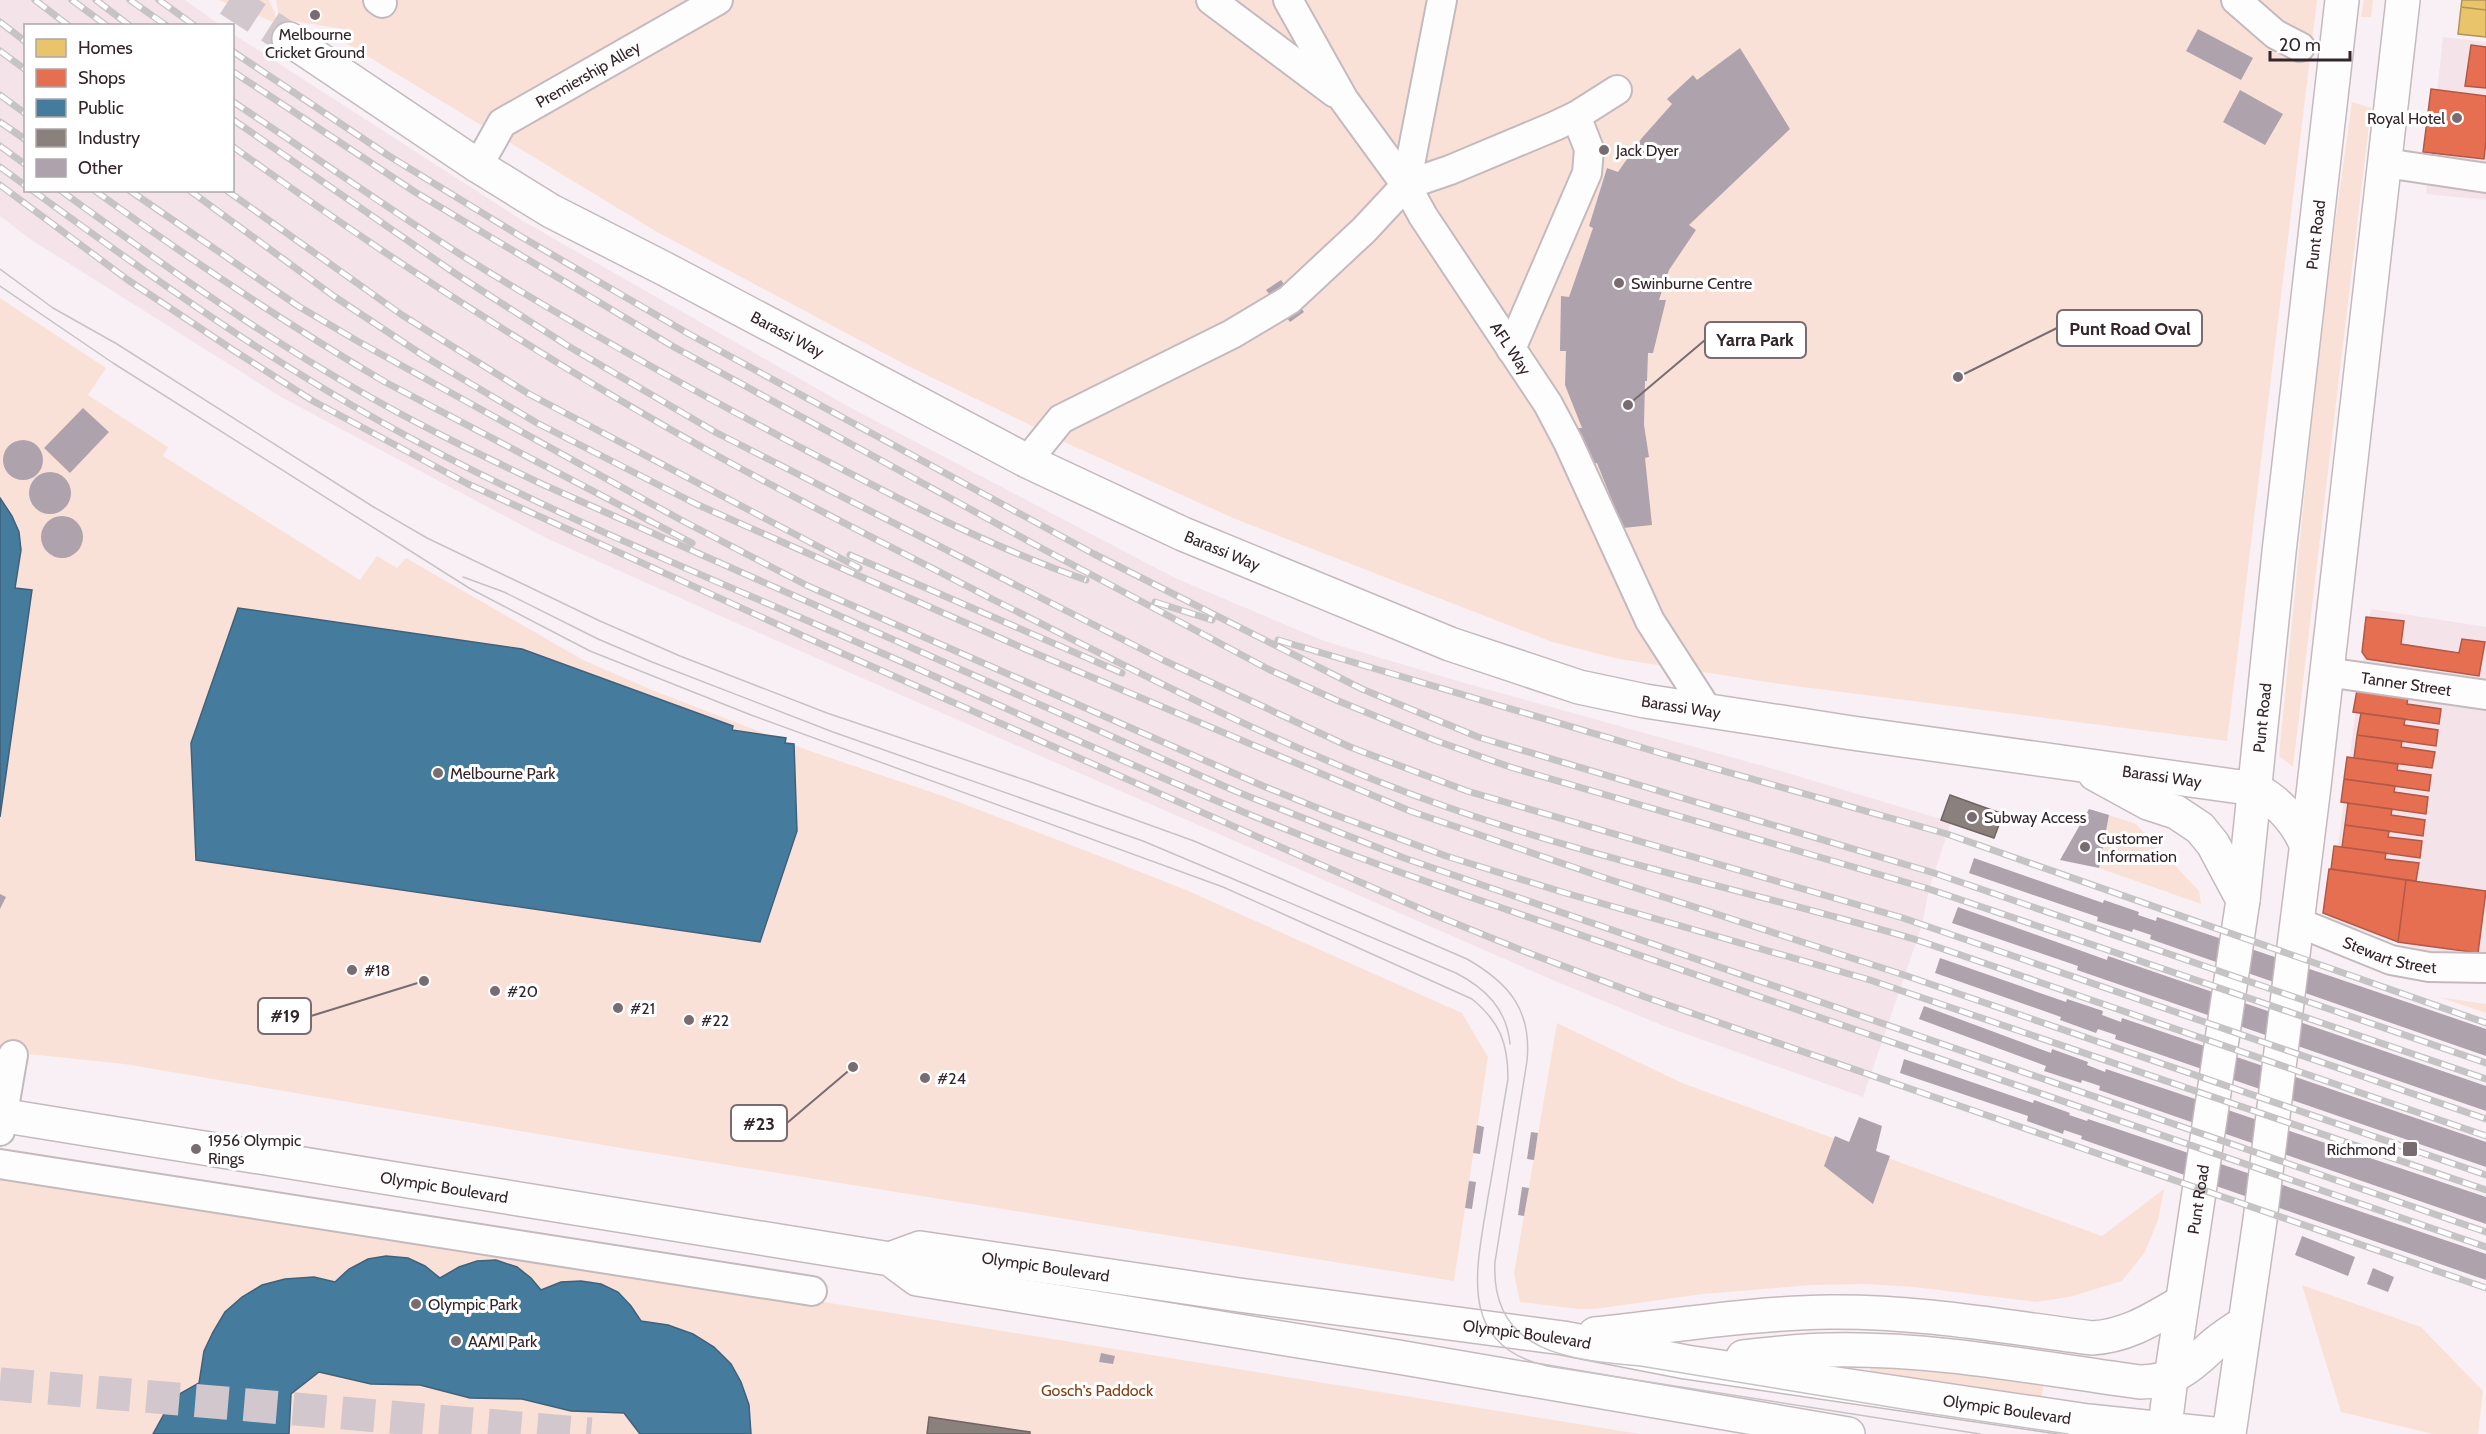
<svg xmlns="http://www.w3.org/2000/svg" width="2486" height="1434" font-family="Cabin,sans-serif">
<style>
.built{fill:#f5e3ea}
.green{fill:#fae1d8}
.homes{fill:#e9c46a;stroke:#b29457;stroke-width:1.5}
.shops{fill:#e76f51;stroke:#b15946;stroke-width:1.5}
.public{fill:#457b9d;stroke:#40617b;stroke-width:1.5}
.industry{fill:#8a817c;stroke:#706564;stroke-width:1.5}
.building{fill:#aea2ad}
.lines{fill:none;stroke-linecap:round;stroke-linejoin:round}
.major-tunnel{stroke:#d1c7cc;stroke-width:33;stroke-dasharray:33 16;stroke-linecap:butt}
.highway-tunnel{stroke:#d1c7cc;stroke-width:33;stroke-dasharray:33 16;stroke-linecap:butt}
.minor-casing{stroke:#c4babe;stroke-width:32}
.major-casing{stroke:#c4babe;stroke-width:36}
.highway-casing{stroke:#c4babe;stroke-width:36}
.minor{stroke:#fefdfd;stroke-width:28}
.major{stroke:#fefdfd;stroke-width:33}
.highway{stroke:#fefdfd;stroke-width:33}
.tram{stroke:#c6c3c4;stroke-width:1.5}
.rail-casing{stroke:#c6c3c4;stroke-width:7}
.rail{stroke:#fff;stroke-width:4.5;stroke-dasharray:14;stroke-linecap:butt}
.poi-dot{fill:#786c71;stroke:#fff;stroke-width:2}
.labels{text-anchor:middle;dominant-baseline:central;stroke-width:6;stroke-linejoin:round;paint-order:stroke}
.poi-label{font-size:16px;fill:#33252b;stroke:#fff;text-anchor:start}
.street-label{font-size:16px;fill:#33252b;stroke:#fff}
.park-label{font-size:16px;fill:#863e0f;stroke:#fff}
.leader{fill:none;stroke:#786c71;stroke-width:2}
.callout-dot{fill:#786c71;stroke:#fff;stroke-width:2}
.callout{fill:#fff;stroke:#786c71;stroke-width:2}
.callout-label{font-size:18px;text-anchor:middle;font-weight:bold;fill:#33252b}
</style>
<rect width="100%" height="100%" fill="#f8f0f4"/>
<path class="built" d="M 0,0 L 185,0 L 220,25 L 26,26 L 26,190 L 232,190 L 233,34 L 523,221 L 851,408 L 1175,578 L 1324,641 L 1461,682 L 1781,771 L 1951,822 L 1929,889 L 1922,925 L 1863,1097 L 1664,1026 L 1555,981 L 734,622 L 546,538 L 281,397 L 30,239 L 0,216 Z
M 2443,37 L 2486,42 L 2486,200 L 2426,194 Z
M 2371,609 L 2486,627 L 2486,958 L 2428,952 L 2328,920 L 2362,664 Z"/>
<path class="green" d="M 218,0 L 269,0 L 275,13 L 276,23 Z
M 276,0 L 2317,0 L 2227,741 L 1787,685 L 1619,659 L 1552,642 L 1233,518 L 1073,446 L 904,364 L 657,232 L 341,40 L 344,29 L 279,19 Z
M 2364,0 L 2373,0 L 2371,17 L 2361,17 Z
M 2352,102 L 2371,108 L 2293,767 L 2279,756 L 2321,324 Z
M 0,298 L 106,368 L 88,395 L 168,447 L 163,456 L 360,580 L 377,556 L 397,568 L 406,558 L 583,660 L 652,690 L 810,751 L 940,795 L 1110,860 L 1186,890 L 1462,1013 L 1488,1057 L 1454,1281 L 627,1149 L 124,1064 L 0,1051 Z
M 2109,815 L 2136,824 L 2199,891 L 2201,904 L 2099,868 Z
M 2439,997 L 2486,1004 L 2486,1013 Z
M 1557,1023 L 1682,1083 L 2102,1236 L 2164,1189 L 2158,1220 L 2145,1252 L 2122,1281 L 2069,1297 L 2036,1302 L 1914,1287 L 1866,1284 L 1812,1285 L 1703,1294 L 1594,1309 L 1579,1309 L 1520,1302 L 1514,1274 Z
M 0,1169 L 26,1173 L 1640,1434 L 0,1434 Z
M 2302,1285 L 2421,1327 L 2483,1391 L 2478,1434 L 2433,1434 L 2341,1412 Z
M 1871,1365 L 1903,1366 L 2044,1383 L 2041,1402 L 1870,1373 Z"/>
<path class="homes" d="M 2462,0 L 2486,0 L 2486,10 L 2461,7 Z
M 2461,7 L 2486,10 L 2486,37 L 2458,34 Z"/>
<path class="shops" d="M 2471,45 L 2486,47 L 2486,88 L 2465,86 Z
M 2431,89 L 2486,96 L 2486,141 L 2484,159 L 2423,152 Z
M 2366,617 L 2404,621 L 2401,644 L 2459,653 L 2462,639 L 2485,642 L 2479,676 L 2367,659 L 2362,652 Z
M 2357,690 L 2408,697 L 2407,704 L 2441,709 L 2439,724 L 2353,712 Z
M 2361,713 L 2405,719 L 2404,725 L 2438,730 L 2436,746 L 2357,735 Z
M 2357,735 L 2402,741 L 2401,747 L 2435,752 L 2432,768 L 2354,758 Z
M 2347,757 L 2398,764 L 2397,770 L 2431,775 L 2429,791 L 2344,779 Z
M 2344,779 L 2395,786 L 2394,792 L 2428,797 L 2426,814 L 2341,802 Z
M 2348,803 L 2392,809 L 2391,815 L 2425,820 L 2423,836 L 2345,825 Z
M 2345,825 L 2389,831 L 2388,837 L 2422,841 L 2420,858 L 2342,847 Z
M 2334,846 L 2386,853 L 2385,859 L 2419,863 L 2416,881 L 2331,869 Z
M 2329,869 L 2406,880 L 2398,942 L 2323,913 Z
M 2406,880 L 2486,891 L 2478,953 L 2398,942 Z"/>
<path class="public" d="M 0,498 L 12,516 L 19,532 L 21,550 L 15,588 L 32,590 L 0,817 Z
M 238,608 L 522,649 L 733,726 L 732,730 L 786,738 L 785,743 L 794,744 L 797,831 L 760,942 L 196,860 L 191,743 Z
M 386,1256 L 408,1258 L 425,1266 L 440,1278 L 459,1267 L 477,1261 L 496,1260 L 517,1267 L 531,1278 L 541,1290 L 561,1282 L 581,1281 L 601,1284 L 618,1292 L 631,1306 L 641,1321 L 668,1325 L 693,1334 L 714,1347 L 731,1364 L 741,1382 L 749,1405 L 751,1434 L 640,1434 L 624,1413 L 571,1411 L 522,1399 L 470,1398 L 420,1385 L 371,1384 L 319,1372 L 291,1394 L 289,1434 L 153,1434 L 169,1405 L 181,1393 L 199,1383 L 204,1351 L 213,1332 L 225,1312 L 242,1297 L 262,1285 L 285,1279 L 314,1277 L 335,1282 L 349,1269 L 368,1259 Z"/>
<path class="industry" d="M 1950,795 L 2003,814 L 1994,838 L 1941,820 Z
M 929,1417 L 1030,1432 L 1030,1434 L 927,1434 Z"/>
<path class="building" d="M 2198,29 L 2253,58 L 2241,80 L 2186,51 Z
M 1740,48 L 1790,129 L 1689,225 L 1696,230 L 1669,270 L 1659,300 L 1666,300 L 1653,353 L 1648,353 L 1647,381 L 1645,381 L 1644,425 L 1649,457 L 1645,458 L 1652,525 L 1623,528 L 1597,463 L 1591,464 L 1577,428 L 1582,428 L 1565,385 L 1566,351 L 1560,351 L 1561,296 L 1569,297 L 1593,228 L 1589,226 L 1607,168 L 1618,172 L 1641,139 L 1672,104 L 1667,99 L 1693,75 L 1697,80 Z
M 2240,90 L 2283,114 L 2265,145 L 2223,122 Z
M 1281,280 L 1304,312 L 1290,322 L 1266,290 Z
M 83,408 L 109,432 L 70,473 L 44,448 Z
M3 460a20 20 0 1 1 40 0a20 20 0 1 1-40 0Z
M29 493a21 21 0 1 1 42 0a21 21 0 1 1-42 0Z
M41 537a21 21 0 1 1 42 0a21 21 0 1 1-42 0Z
M 2089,809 L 2109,815 L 2099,868 L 2060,860 Z
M 1974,858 L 2103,903 L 2104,900 L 2139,912 L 2138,915 L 2156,921 L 2157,917 L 2486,1029 L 2486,1056 L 2150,939 L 2151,935 L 2133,929 L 2132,932 L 2097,921 L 2098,917 L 1969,873 Z
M 0,894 L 6,897 L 0,909 Z
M 1958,907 L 2107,960 L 2108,956 L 2486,1086 L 2486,1111 L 2077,970 L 2078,966 L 1952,923 Z
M 1940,958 L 2066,1002 L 2067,999 L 2103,1011 L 2102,1015 L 2121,1022 L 2122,1018 L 2486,1142 L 2486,1167 L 2115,1039 L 2116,1035 L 2098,1029 L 2096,1033 L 2060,1020 L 2061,1017 L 1935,973 Z
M 1924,1006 L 2051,1053 L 2052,1049 L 2088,1062 L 2087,1065 L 2105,1072 L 2106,1069 L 2486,1197 L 2486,1224 L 2099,1090 L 2100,1086 L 2082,1080 L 2081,1083 L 2044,1071 L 2046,1066 L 1919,1019 Z
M 1904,1059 L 2033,1103 L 2034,1100 L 2070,1113 L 2069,1115 L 2087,1121 L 2088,1119 L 2486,1254 L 2486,1280 L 2081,1139 L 2082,1136 L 2064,1130 L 2063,1134 L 2027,1121 L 2028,1116 L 1900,1073 Z
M 1859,1117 L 1882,1126 L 1876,1151 L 1890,1156 L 1873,1204 L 1824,1166 L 1835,1136 L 1849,1142 Z
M 1477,1125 L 1484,1127 L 1480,1154 L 1473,1153 Z
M 1531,1132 L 1538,1133 L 1534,1160 L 1527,1159 Z
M 1469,1181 L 1476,1182 L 1472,1209 L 1465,1208 Z
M 1522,1187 L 1529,1188 L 1524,1216 L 1518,1215 Z
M 2302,1236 L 2355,1257 L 2348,1276 L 2295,1255 Z
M 2373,1268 L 2394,1277 L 2388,1292 L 2367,1284 Z
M 1101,1353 L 1115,1356 L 1113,1364 L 1099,1362 Z"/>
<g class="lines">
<path class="major-tunnel" d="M 229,0 L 289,39"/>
<path class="highway-tunnel" d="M 0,1384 L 591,1434"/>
<g class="minor-casing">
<g id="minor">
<path d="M 378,0 L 382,3"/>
<path d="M 1211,0 L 1335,93"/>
<path id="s1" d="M 1288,0 L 1344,100 L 1406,185 L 1423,216 L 1548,404 L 1568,442 L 1650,621 L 1708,711"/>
<path d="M 2236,0 L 2275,34 L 2300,47"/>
<path d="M 2385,163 L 2486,178"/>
<path id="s2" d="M 478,166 L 502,123 L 718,0"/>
<path d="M 1406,185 L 1442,0"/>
<path d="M 1511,349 L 1587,173 L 1589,149 L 1576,116"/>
<path d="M 1027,461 L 1061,419 L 1232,334 L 1289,300 L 1364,230 L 1406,185 L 1450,170 L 1555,126 L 1576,116 L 1617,90"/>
<path id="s3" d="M 2326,672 L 2486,695"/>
<path id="s4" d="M 2297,922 L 2391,960 L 2429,967 L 2486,968"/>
<path d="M 0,1131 L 13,1055"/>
<path d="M 0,1164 L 812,1291"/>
</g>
</g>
<g class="major-casing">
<g id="major">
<path id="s5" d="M 289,39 L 478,166 L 551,211 L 665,269 L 1027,461 L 1183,534 L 1450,644 L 1579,687 L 1645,701 L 1852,733 L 2255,789 C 2279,802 2295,819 2306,844"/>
<path d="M 2095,774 L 2148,803 L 2176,812 L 2200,828 L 2213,844 L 2243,900"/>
<path id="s6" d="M 0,1115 L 890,1259 L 917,1279 L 1398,1357 L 1848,1434"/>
<path id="s7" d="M 890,1259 L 920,1248 L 1239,1295 L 1563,1338 L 1686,1362 L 2088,1421 L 2213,1434"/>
<path d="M 1595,1334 C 1673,1326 1751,1313 1830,1312 C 1919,1311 2005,1327 2092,1338 C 2127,1336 2153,1319 2182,1302"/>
<path d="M 1743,1357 C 1771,1354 1801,1350 1830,1350 C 1934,1348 2037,1368 2140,1382 C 2171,1382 2188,1369 2210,1348 C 2220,1338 2233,1331 2244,1323"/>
</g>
</g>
<g class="highway-casing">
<g id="highway">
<path id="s8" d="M 2164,1434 L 2171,1378 L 2243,900 L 2279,552 L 2342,0"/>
<path d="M 2229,1434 L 2260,1220 L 2314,786 L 2403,0"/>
</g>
</g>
<use href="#minor" class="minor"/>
<use href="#major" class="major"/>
<use href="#highway" class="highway"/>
<path class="tram" d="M 0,269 L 53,308 L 117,344 L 372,506 L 427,538 L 600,621 L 680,656 L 827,713 L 1028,781 L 1194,841 L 1467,959 C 1509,983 1532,1010 1527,1061 L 1495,1262 C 1490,1353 1570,1360 1640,1366 L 1926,1413 L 2068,1434
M 0,286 L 113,363 L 469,588 L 590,651 L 751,715 L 1223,887 L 1472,999 C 1500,1022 1508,1043 1508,1079 C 1501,1119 1495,1158 1488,1197 C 1477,1267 1455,1345 1547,1366 L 1980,1434
M 463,577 L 504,592 L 598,639 L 652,662 L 833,732 L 1143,841 L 1456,973 C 1485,988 1507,1009 1510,1044"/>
<g class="rail-casing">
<path id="rail" d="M 35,0 L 69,26
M 72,0 L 107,26
M 96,0 L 130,26
M 130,0 L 167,26
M 159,0 L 195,26
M 0,22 L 26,42
M 0,51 L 26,70
M 232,51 L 389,156 L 520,236 L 689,334 L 1094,554 L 1362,689 L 1478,737 L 1934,873 L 2486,1063
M 232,71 L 415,192 L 674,347 L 1043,549 L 1270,670 L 1336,700 L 1434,740 L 1510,767 L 1929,889 L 2486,1079
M 0,95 L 26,114
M 232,101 C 313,155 392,212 474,263 C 579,328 687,387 796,445 C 891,495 985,545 1086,580
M 232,119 L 456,274 L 568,346 L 717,433 L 1163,660 L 1350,747 L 1467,791 L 1903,918 L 2486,1119
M 0,122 L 26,140
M 0,146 L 26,165
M 232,146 C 390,260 554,366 725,460 C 813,508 903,553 992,599 C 1132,669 1272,743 1419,797 C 1581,857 1752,891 1917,940 L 2486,1136
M 0,167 L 26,186
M 0,185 L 128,280 L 233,350 L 313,401 L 468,484 L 812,640 L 1430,913 L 1521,950 L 1648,998 L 2486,1288
M 32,190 C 146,273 260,355 383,423 C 544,513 717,580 884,654 C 1025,716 1165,782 1308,838 C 1363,860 1420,879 1476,899 L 2486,1247
M 60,190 C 161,263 261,336 370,397 C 426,429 485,457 544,485 L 1235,791 L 1404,858 L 2486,1232
M 94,190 C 189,259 285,323 385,382 L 692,543
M 129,190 L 298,306 L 359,342 L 681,520 L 808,586 L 1263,786 L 1330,813 L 1446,856 L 1562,892 L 1870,980 L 2486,1190
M 189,190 L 335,297 L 424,356 L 537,423 L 696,504 L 1025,649 L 1410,811 L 1602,877 L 1904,975 L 2486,1175
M 226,190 L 402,315 L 529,394 L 859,568
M 850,555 L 1122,673
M 1155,602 L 1212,620
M 1278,640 L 1660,753 L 1947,834 L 2486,1023"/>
</g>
<use href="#rail" class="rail"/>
</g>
<g class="poi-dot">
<circle cx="315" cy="15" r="6"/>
<circle cx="2457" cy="118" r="6"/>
<circle cx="1604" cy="150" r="6"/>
<circle cx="1619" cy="283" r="6"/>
<circle cx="438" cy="773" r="6"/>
<circle cx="1972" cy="817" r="6"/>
<circle cx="2085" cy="847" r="6"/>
<circle cx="352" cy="970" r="6"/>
<circle cx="495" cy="991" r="6"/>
<circle cx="618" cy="1008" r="6"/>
<circle cx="689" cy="1020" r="6"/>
<circle cx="925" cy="1078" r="6"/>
<circle cx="196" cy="1149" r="6"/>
<rect x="2402" y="1141" width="16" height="16" rx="3"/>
<circle cx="416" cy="1304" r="6"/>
<circle cx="456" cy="1341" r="6"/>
</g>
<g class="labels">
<g class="poi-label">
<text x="315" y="34" text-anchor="middle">Melbourne<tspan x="315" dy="18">Cricket Ground</tspan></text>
<text x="2445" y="118" text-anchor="end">Royal Hotel</text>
<text x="1616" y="150">Jack Dyer</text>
<text x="1631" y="283">Swinburne Centre</text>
<text x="450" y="773">Melbourne Park</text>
<text x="1984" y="817">Subway Access</text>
<text x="2097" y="838">Customer<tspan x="2097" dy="18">Information</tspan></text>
<text x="364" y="970">#18</text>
<text x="507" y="991">#20</text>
<text x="630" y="1008">#21</text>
<text x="701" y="1020">#22</text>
<text x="937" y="1078">#24</text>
<text x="208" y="1140">1956 Olympic<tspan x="208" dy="18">Rings</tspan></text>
<text x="2396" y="1149" text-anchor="end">Richmond</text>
<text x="428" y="1304">Olympic Park</text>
<text x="468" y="1341">AAMI Park</text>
</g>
<g class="street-label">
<text stroke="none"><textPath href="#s2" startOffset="148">Premiership Alley</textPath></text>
<text stroke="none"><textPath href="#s8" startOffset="1209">Punt Road</textPath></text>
<text stroke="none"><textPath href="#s5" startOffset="580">Barassi Way</textPath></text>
<text stroke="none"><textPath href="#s1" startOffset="414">AFL Way</textPath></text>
<text stroke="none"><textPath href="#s5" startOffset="1066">Barassi Way</textPath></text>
<text stroke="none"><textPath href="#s3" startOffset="81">Tanner Street</textPath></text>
<text stroke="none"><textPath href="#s5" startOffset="1552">Barassi Way</textPath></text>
<text stroke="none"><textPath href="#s8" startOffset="723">Punt Road</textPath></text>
<text stroke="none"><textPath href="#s5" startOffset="2038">Barassi Way</textPath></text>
<text stroke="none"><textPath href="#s4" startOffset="99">Stewart Street</textPath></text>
<text stroke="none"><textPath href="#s6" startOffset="450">Olympic Boulevard</textPath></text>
<text stroke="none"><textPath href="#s8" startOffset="237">Punt Road</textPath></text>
<text stroke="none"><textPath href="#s7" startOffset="159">Olympic Boulevard</textPath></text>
<text stroke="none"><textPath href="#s7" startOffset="645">Olympic Boulevard</textPath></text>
<text stroke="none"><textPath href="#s7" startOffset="1131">Olympic Boulevard</textPath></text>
</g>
<g class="park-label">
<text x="1097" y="1390">Gosch's Paddock</text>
</g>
</g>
<path class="leader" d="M1958 377L2057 328M1628 405L1705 340M424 981L311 1016M853 1067L787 1123"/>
<g class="callout-dot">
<circle cx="1958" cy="377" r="6"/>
<circle cx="1628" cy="405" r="6"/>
<circle cx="424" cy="981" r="6"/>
<circle cx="853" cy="1067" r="6"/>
</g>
<g class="callout">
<rect x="2057" y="310" width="145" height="36" rx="6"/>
<rect x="1705" y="322" width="101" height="36" rx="6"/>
<rect x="258" y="998" width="53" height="36" rx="6"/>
<rect x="731" y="1105" width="56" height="36" rx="6"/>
</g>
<g class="callout-label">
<text x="2130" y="335">Punt Road Oval</text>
<text x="1755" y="346">Yarra Park</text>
<text x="285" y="1022">#19</text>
<text x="759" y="1130">#23</text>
</g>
<rect x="24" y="24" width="210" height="168" fill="#ffffff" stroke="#ada8aa" stroke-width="1.5"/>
<rect x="36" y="39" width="30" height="18" fill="#e9c46a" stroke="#ada8aa" stroke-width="1.5"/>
<text x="78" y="54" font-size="18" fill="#33252b">Homes</text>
<rect x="36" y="69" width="30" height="18" fill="#e76f51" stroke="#ada8aa" stroke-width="1.5"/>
<text x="78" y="84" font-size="18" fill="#33252b">Shops</text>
<rect x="36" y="99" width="30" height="18" fill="#457b9d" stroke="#ada8aa" stroke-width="1.5"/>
<text x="78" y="114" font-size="18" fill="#33252b">Public</text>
<rect x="36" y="129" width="30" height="18" fill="#8a817c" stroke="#ada8aa" stroke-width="1.5"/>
<text x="78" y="144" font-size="18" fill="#33252b">Industry</text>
<rect x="36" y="159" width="30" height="18" fill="#aea2ad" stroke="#ada8aa" stroke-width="1.5"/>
<text x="78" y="174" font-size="18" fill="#33252b">Other</text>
<path d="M2270 51v9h80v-9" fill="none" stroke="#33252b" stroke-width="3"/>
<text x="2279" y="51" font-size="18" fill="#33252b" stroke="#ffffff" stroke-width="4.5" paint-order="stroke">20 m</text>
</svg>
